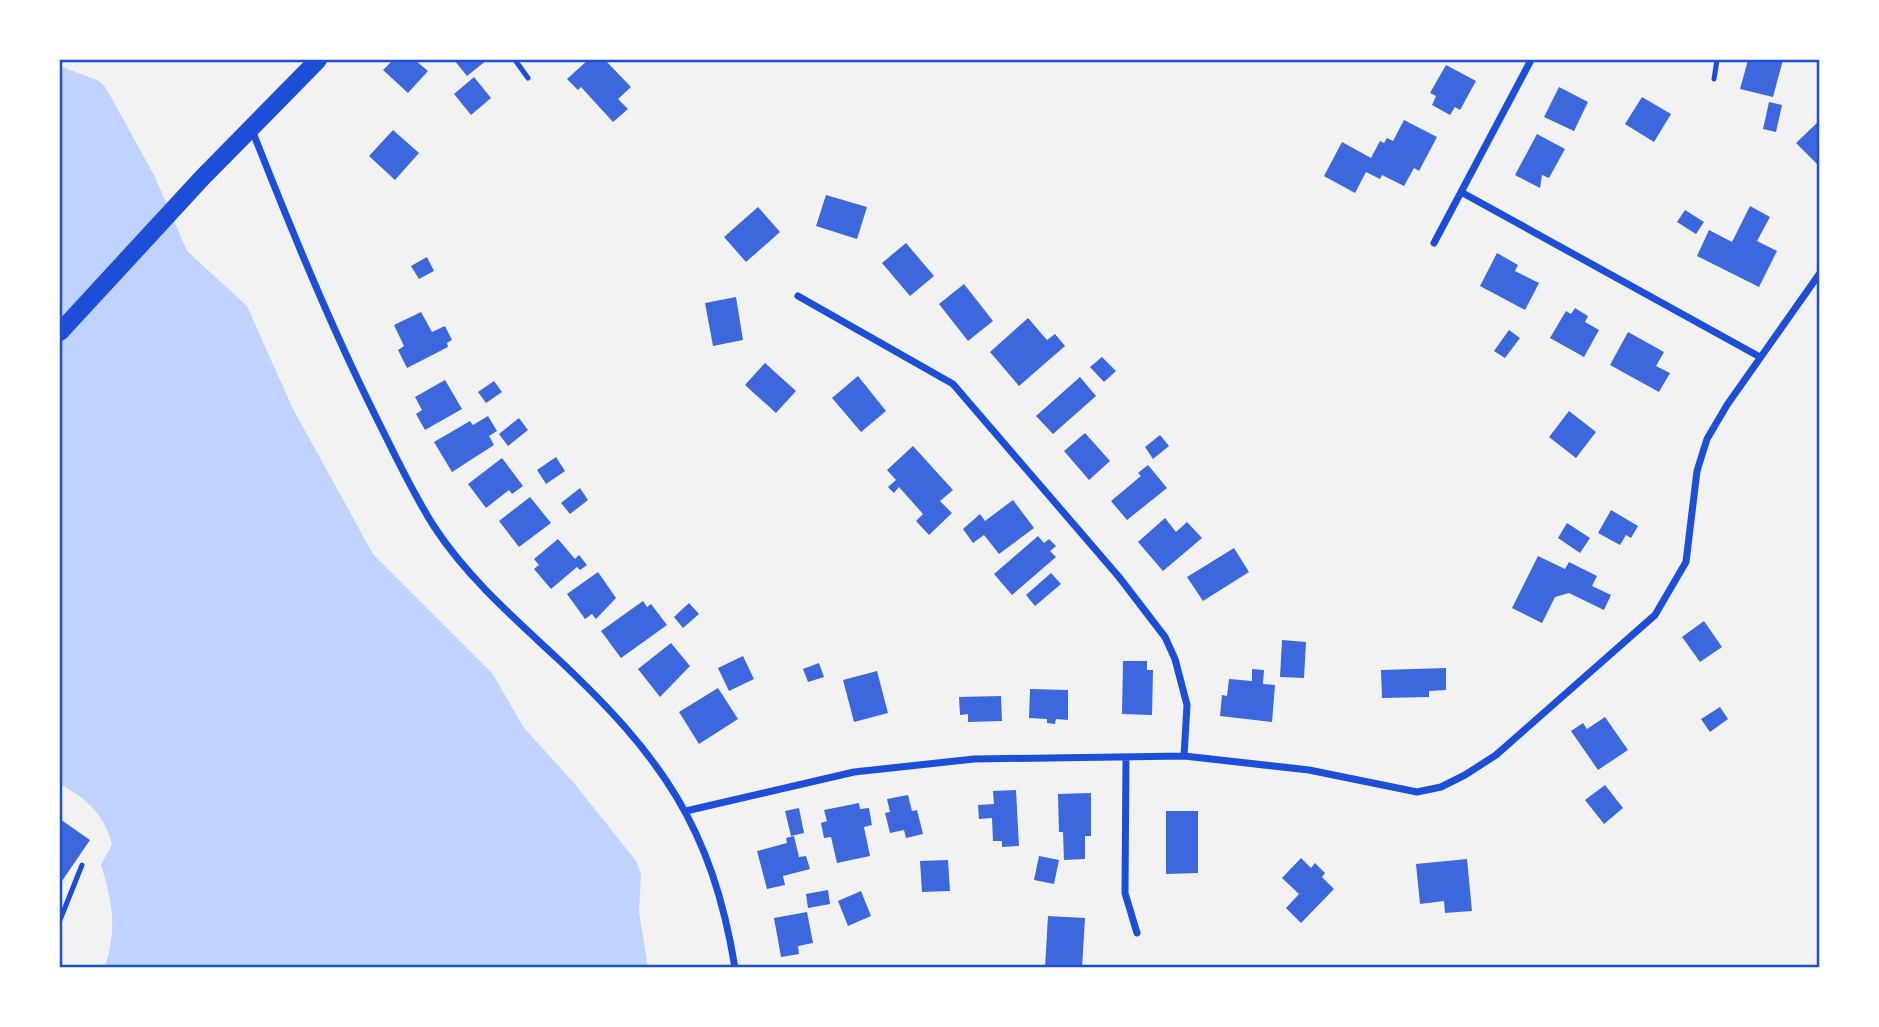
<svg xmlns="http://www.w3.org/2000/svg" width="1879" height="1027" font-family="'IBM Plex Serif',serif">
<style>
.water{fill:#bfd3fe}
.building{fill:#3d67dc}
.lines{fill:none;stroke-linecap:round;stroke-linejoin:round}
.service{stroke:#1d4ed8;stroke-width:5}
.minor{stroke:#1d4ed8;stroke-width:7}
.primary{stroke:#1d4ed8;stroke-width:18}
.neatline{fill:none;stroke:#1d4ed8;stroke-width:2.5}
</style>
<rect width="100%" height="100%" fill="#f2f2f2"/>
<path class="water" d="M 60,66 L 99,81 L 106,88 L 155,177 L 187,251 L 247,306 L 293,409 L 373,554 L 492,673 L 524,728 L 574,783 L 636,861 L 641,874 L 639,912 L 648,967 L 105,967 C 117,927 113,904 101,865 L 112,844 C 104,814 87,799 60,784 Z"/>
<path class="building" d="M 393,60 L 415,60 L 428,71 L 408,93 L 383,70 Z
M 454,60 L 487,60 L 467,76 Z
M 588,60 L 605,60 L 631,87 L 618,99 L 628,109 L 613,122 L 581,87 L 578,90 L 567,79 Z
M 1748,60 L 1783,60 L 1773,97 L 1740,89 Z
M 1446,65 L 1476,81 L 1460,110 L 1455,107 L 1450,115 L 1432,105 L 1436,96 L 1430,93 Z
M 474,77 L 491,98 L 471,115 L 454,94 Z
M 1559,87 L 1588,102 L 1574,131 L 1544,117 Z
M 1642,97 L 1671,114 L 1654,142 L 1625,124 Z
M 1769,102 L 1782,105 L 1776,132 L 1763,129 Z
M 1404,120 L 1437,137 L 1419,171 L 1414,168 L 1404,186 L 1382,175 L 1380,179 L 1366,172 L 1355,193 L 1324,176 L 1342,142 L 1371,158 L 1380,141 L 1384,143 L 1387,138 L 1393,141 Z
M 1820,120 L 1820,167 L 1796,143 Z
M 393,130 L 419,153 L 395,180 L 369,156 Z
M 1537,134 L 1565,149 L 1549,178 L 1542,175 L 1540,188 L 1515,175 Z
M 826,195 L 867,207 L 857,239 L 816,226 Z
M 1750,206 L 1770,217 L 1757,241 L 1777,251 L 1759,287 L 1697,256 L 1709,230 L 1732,242 Z
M 758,207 L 780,232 L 746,262 L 724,237 Z
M 1685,210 L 1704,222 L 1696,234 L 1677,222 Z
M 906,243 L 934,276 L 910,296 L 882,263 Z
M 1497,253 L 1518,265 L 1515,271 L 1539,283 L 1525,310 L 1480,286 Z
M 427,257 L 434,271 L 419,279 L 411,266 Z
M 964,284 L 993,321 L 968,341 L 939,304 Z
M 736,297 L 743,340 L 713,346 L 705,303 Z
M 1575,308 L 1588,316 L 1585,322 L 1599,330 L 1584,357 L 1550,338 L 1566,311 L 1571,314 Z
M 421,312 L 432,332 L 445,326 L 452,340 L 447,343 L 448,347 L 407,368 L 398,350 L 404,346 L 394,325 Z
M 1028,318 L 1047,340 L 1055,334 L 1065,346 L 1019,386 L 990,352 Z
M 1509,330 L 1520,338 L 1505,358 L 1494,351 Z
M 1628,332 L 1664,352 L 1656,366 L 1670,373 L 1659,392 L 1610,365 Z
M 1102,357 L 1116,371 L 1104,382 L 1090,367 Z
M 765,363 L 796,391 L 776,413 L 745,385 Z
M 858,376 L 886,411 L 861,432 L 832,398 Z
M 1080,377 L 1096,396 L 1053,434 L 1036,416 Z
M 445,380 L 462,409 L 425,430 L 416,414 L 422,410 L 415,397 Z
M 494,381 L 502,392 L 486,403 L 478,392 Z
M 1569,411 L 1596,432 L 1576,458 L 1549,437 Z
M 488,416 L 497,431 L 489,436 L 494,445 L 452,472 L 434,442 L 470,421 L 473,425 Z
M 519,418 L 528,430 L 508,446 L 499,434 Z
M 1085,433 L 1110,461 L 1089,480 L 1064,451 Z
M 1160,435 L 1169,446 L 1153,459 L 1145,447 Z
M 913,446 L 953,490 L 940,501 L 952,513 L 929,535 L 916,521 L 923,514 L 899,487 L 894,493 L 888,487 L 896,480 L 887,470 Z
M 556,457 L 565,471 L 546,484 L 537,470 Z
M 502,458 L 523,486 L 512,494 L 509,490 L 486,508 L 468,484 Z
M 1148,465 L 1167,488 L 1127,520 L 1111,501 L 1141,476 L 1138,473 Z
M 580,488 L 588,500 L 570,514 L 561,503 Z
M 530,497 L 551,523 L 519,547 L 499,521 Z
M 1013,500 L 1034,528 L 999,554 L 984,535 L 973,543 L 963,529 L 980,514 L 985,521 Z
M 1611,510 L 1638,526 L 1631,538 L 1626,535 L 1620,545 L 1598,533 Z
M 1165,518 L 1176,532 L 1187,522 L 1202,538 L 1163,571 L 1138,542 Z
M 1567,523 L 1590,538 L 1580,553 L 1558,538 Z
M 1038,536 L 1044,543 L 1049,539 L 1056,546 L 1050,551 L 1056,557 L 1012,595 L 994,574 Z
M 558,539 L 575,559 L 579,555 L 587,565 L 580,570 L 577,567 L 551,589 L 534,569 L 539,565 L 534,559 Z
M 1234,548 L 1249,572 L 1203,601 L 1187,577 Z
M 1538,556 L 1565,569 L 1569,562 L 1597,576 L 1592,586 L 1611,595 L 1604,610 L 1569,593 L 1555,597 L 1542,623 L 1512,608 Z
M 598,572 L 616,598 L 596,619 L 592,614 L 585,619 L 567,594 Z
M 1051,573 L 1061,584 L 1035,606 L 1026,595 Z
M 643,601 L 647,607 L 651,604 L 667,625 L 621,658 L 601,631 Z
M 689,603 L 699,614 L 683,628 L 674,617 Z
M 1704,621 L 1722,647 L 1700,662 L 1682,637 Z
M 1282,640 L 1306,642 L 1304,678 L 1280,677 Z
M 671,643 L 690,666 L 660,697 L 638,669 Z
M 743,656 L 754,679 L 729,691 L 718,668 Z
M 1123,661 L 1147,661 L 1147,670 L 1153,670 L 1152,715 L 1122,714 Z
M 819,663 L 824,677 L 808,682 L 803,669 Z
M 1446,668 L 1446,690 L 1429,691 L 1429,697 L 1382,698 L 1381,670 Z
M 1252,669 L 1264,670 L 1263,684 L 1275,685 L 1272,722 L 1220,716 L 1222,695 L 1227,696 L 1229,679 L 1252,681 Z
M 877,671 L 888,713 L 854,722 L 843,680 Z
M 718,688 L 738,719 L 699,744 L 679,712 Z
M 1030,689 L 1068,690 L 1068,720 L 1056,719 L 1055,724 L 1047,723 L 1047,719 L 1029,718 Z
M 1001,696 L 1002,721 L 968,722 L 968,714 L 960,715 L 959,697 Z
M 1720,707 L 1728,719 L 1710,732 L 1701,719 Z
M 1605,717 L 1628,750 L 1598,770 L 1571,731 L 1583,723 L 1587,729 Z
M 1605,785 L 1623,808 L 1604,824 L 1585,800 Z
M 1016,790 L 1019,846 L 1002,847 L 1002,841 L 993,841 L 992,818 L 979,819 L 978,805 L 994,804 L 993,791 Z
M 1091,793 L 1091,836 L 1085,836 L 1085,859 L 1064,860 L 1063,832 L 1059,832 L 1058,794 Z
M 908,795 L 912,811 L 917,810 L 923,834 L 906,838 L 904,830 L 890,833 L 885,813 L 890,812 L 887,799 Z
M 859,803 L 860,809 L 869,808 L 872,825 L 864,827 L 870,856 L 837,863 L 831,837 L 824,838 L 821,823 L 827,821 L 824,810 Z
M 799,808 L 804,833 L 791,836 L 785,811 Z
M 1166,811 L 1198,811 L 1198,873 L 1166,874 Z
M 60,819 L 90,840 L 60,884 Z
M 794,836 L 799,857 L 806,856 L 810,869 L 783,876 L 785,885 L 767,889 L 757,851 L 787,843 L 786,838 Z
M 1039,856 L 1059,860 L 1054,884 L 1034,880 Z
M 1301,858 L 1311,868 L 1315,863 L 1325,873 L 1322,877 L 1334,889 L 1301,923 L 1286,908 L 1299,894 L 1282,878 Z
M 1467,859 L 1472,911 L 1445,913 L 1444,901 L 1420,904 L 1416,864 Z
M 948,860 L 950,891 L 922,892 L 920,861 Z
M 828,890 L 830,904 L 808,908 L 806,894 Z
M 861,891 L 871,916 L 848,926 L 838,901 Z
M 807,912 L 813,943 L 798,946 L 799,954 L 781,957 L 774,918 Z
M 1048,916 L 1085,918 L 1082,968 L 1045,968 Z"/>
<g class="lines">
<path class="service" d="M 515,60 L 528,78
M 1714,79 L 1717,60
M 60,920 L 82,865"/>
<path class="minor" d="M 252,130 C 291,229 331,327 378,421 C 396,457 413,494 435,528 C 468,578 515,619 558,659 C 660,755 712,826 735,968
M 1461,192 L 1760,357
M 1434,243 L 1531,60
M 798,296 L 953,384 L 1119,577 L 1165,637 L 1175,659 L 1187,705 L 1184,756
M 1126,757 L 1125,893 L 1137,933
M 686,811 L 854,772 L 974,759 L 1184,756 L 1309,770 L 1417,792 L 1441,787 L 1465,775 L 1496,755 L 1655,615 L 1686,562 L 1697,471 L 1707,439 L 1727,405 L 1820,273"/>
<path class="primary" d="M 60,332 L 202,178 L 318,60"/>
</g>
<rect width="1879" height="1027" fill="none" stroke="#ffffff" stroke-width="122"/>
<rect x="61" y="61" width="1757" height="905" class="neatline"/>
</svg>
